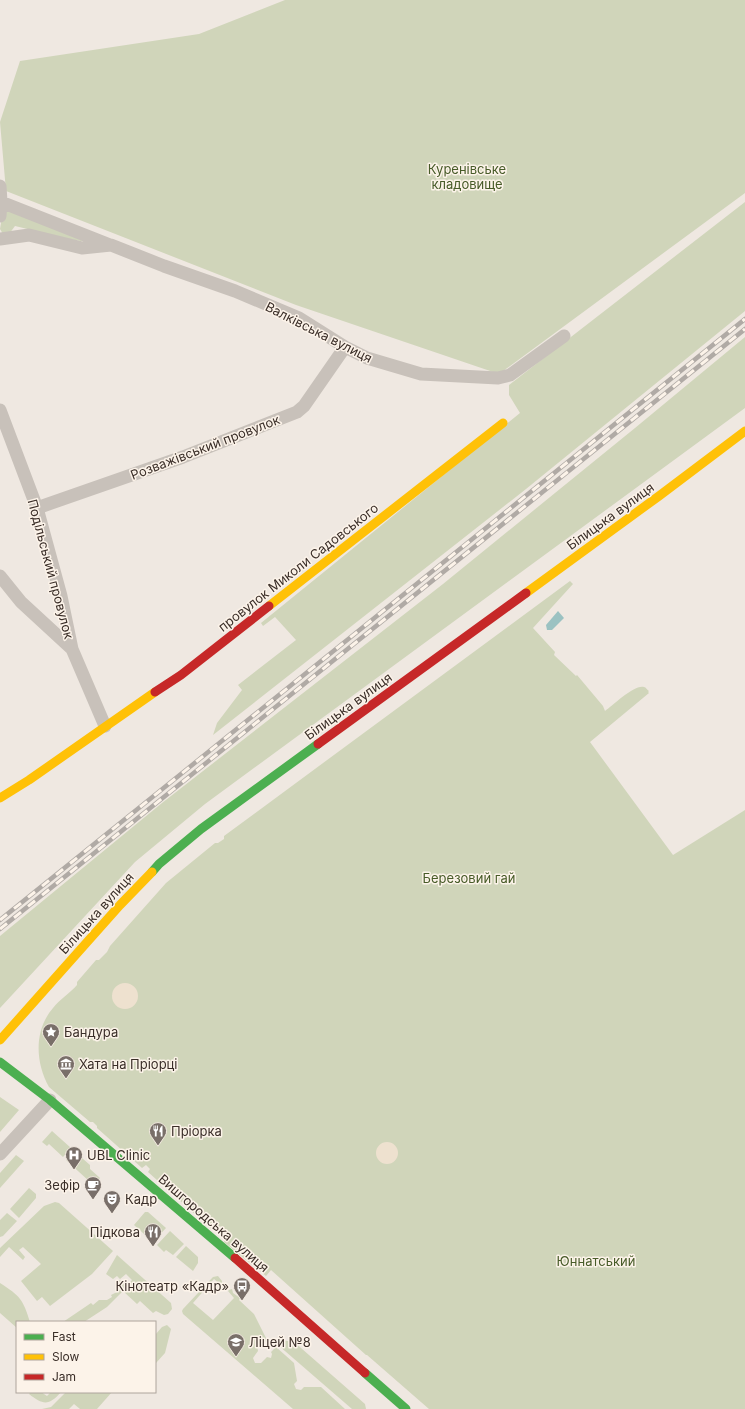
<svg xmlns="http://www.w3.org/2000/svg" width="745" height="1409" font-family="Inter,sans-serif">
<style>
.green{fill:#d0d5ba}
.plaza{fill:#eee1cf}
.water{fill:#9bc2c2}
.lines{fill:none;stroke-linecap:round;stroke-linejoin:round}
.street{stroke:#c8c1ba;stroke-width:13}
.fast{stroke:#4caf50;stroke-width:9}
.slow{stroke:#ffc107;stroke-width:9}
.jam{stroke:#c62828;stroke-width:9}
.rail-casing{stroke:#b0aaa5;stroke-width:4.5}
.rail{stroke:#fcf3e9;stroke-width:3;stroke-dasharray:9;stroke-linecap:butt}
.labels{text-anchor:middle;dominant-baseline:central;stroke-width:3;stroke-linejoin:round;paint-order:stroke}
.park-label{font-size:13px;fill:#475b28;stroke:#fcf3e9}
.street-label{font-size:13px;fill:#3a2e28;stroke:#fcf3e9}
.poi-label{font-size:13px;fill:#3a2e28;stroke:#fcf3e9;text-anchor:start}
</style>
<rect width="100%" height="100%" fill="#efe8e1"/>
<path class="green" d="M 285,0 L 745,0 L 745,193 L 499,374 L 296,305 L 6,191 L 0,122 L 20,61 L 199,34 Z
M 745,202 L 745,311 L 526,489 L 213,735 L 217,723 L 242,690 L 238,685 L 296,640 L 275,617 L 263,626 L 261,623 L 520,413 L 509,395 L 509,385 Z
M 9,209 L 86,242 L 69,239 L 15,226 L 9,234 L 3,234 L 0,229 L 3,211 Z
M 745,337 L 745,408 L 205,804 L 135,862 L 0,1008 L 0,936 L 162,803 L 443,584 L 635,428 Z
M 570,581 L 573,584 L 533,628 L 555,652 L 554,655 L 576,676 L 577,675 L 603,706 L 605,711 C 613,705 635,684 644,687 C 646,687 647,690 649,691 L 648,692 L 649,693 L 590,742 L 673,855 L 745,810 L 745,1409 L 429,1409 L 367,1355 L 366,1355 L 271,1270 L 266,1276 L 224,1242 L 227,1236 L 230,1235 L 220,1226 L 220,1228 L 215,1232 L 148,1172 L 150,1169 L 146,1165 L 142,1168 L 97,1128 L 97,1126 L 93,1122 L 90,1122 L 49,1087 C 35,1062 34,1030 53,1008 C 60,999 70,993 77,985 L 77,982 L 96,960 L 99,960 L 107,952 L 110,946 L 166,883 L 215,843 L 218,843 L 224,839 L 224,836 Z
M 0,1097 L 19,1110 L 0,1132 Z
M 52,1131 L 71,1148 L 63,1157 L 49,1144 L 47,1146 L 42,1142 Z
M 74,1151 L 90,1165 L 90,1169 L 100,1178 L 95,1184 L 92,1181 L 90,1182 L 66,1160 Z
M 16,1155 L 24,1161 L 0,1188 L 0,1173 Z
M 29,1188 L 36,1194 L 36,1198 L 19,1218 L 10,1209 Z
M 55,1202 L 59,1203 L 113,1251 L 92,1274 L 50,1306 L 42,1297 L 37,1301 L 21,1281 L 41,1264 L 23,1247 L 19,1250 L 25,1257 L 23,1260 L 9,1247 L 0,1257 L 0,1248 L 44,1206 Z
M 145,1212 L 148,1212 L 166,1228 L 153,1242 L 134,1225 Z
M 7,1213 L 17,1221 L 3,1236 L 0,1237 L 0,1220 Z
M 170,1231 L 184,1244 L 173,1255 L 166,1250 L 164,1252 L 157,1245 Z
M 186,1246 L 198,1257 L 198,1263 L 193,1271 L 176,1257 Z
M 117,1255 L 171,1303 L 172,1309 L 168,1314 L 164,1315 L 156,1311 L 153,1313 L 140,1301 L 137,1304 L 123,1291 L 107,1307 L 84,1322 L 63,1322 L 91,1303 L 93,1305 L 99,1300 L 107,1300 L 112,1297 L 111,1295 L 119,1291 L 115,1284 L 120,1280 L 127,1286 L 132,1280 L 126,1274 L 120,1279 L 117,1276 L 113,1279 L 106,1274 Z
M 218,1276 L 222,1281 L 222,1284 L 220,1284 L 214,1279 L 193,1303 L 213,1320 L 234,1298 L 228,1291 L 229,1290 L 232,1289 L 233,1293 L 240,1298 L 239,1300 L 254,1314 L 267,1340 L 263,1344 L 258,1344 L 257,1346 L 258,1351 L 253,1358 L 255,1363 L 261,1363 L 267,1357 L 271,1358 L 272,1354 L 271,1352 L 276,1347 L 294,1363 L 297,1381 L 294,1384 L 296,1389 L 301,1390 L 304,1387 L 321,1387 L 345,1409 L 293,1409 L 183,1314 L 182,1311 L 183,1309 L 213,1277 Z
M 0,1283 C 20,1296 23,1299 30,1322 L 17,1322 L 17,1328 L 0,1313 Z
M 167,1325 L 171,1329 L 165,1353 L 156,1363 L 155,1335 L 162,1327 Z
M 283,1340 L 287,1341 L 293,1341 L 365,1404 L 366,1409 L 352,1409 L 278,1345 Z
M 31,1392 L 41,1392 L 47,1396 L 51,1392 L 61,1392 C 49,1406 43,1405 29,1394 Z
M 66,1392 L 112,1392 L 97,1409 L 80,1409 L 74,1404 L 69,1409 L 42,1409 L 51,1407 Z"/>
<path class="plaza" d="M112 996a13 13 0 1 1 26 0a13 13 0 1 1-26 0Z
M376 1153a11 11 0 1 1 22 0a11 11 0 1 1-22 0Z"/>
<path class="water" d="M 558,611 L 564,618 L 552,630 L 547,630 L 546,625 Z"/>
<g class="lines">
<path class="street" d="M 0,186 L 1,202 L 0,216
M 1,202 L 110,245
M 0,239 L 29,235 L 82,248 L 111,245 L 164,266 L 235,291 L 299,318 L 345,347 L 367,358 L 421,374 L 498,378 L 510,375 L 564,336
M 0,410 L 37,508 L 61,596 L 72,649 L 105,726
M 37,508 L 183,457 L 297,412 L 304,406 L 345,347
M 0,576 L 21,602 L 72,649
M 0,1154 L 50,1100"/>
<path class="fast" d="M 152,872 L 159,864 L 201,829 L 318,744
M 0,1062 L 50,1100 L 235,1258
M 365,1373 L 406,1409"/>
<path class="slow" d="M 526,593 L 659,496 L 745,431
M 269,606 L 503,423
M 0,798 L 29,780 L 155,692
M 0,1040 L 120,905 L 152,872"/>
<path class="jam" d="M 155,692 L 181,675 L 269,606
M 318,744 L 526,593
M 235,1258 L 365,1373"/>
<g class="rail-casing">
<path id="rail" d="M 0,920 L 745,319
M 0,929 L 745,329"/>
</g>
<use href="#rail" class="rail"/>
</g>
<defs>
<g id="sight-pin" transform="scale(0.9)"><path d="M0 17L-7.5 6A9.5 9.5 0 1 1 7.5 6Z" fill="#796f69" stroke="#fcf3e9"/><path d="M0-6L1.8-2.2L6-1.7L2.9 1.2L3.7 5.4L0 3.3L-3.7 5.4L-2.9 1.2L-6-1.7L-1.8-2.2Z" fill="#fff"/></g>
<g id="museum-pin" transform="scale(0.9)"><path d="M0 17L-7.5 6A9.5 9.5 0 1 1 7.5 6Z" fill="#796f69" stroke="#fcf3e9"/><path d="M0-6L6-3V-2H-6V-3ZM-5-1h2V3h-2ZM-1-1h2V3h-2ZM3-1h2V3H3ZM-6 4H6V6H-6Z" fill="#fff"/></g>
<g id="restaurant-pin" transform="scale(0.9)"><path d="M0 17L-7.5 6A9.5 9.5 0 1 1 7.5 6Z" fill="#796f69" stroke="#fcf3e9"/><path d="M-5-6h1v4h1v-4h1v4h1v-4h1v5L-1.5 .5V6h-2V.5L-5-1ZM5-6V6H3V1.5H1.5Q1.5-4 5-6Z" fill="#fff"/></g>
<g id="hospital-pin" transform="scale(0.9)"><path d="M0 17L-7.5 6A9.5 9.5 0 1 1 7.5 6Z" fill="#796f69" stroke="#fcf3e9"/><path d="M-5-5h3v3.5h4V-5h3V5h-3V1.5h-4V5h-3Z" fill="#fff"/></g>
<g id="cafe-pin" transform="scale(0.9)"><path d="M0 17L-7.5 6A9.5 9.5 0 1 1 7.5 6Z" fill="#796f69" stroke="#fcf3e9"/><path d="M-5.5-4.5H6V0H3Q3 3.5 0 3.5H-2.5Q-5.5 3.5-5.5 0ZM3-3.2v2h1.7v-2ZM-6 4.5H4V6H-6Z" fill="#fff"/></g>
<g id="theatre-pin" transform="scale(0.9)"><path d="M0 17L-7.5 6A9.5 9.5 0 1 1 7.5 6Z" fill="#796f69" stroke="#fcf3e9"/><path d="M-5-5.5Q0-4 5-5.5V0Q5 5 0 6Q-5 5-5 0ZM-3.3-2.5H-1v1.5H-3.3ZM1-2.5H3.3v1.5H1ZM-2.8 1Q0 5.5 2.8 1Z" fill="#fff"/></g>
<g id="bus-pin" transform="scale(0.9)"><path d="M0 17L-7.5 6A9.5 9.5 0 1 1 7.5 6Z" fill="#796f69" stroke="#fcf3e9"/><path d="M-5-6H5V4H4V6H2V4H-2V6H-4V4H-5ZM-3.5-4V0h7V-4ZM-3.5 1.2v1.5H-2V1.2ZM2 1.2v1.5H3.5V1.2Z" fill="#fff"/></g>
<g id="school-pin" transform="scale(0.9)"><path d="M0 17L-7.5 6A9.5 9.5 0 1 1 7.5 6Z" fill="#796f69" stroke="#fcf3e9"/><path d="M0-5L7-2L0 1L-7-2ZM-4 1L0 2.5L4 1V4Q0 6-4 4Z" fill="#fff"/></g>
</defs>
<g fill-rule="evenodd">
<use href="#sight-pin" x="51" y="1032"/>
<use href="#museum-pin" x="66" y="1064"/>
<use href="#restaurant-pin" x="158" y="1131"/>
<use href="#hospital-pin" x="74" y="1155"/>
<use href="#cafe-pin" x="93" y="1185"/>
<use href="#theatre-pin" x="112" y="1199"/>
<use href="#restaurant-pin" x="153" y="1232"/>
<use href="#bus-pin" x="242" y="1286"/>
<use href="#school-pin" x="236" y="1342"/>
</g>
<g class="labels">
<g class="park-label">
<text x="467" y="169">Куренівське<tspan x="467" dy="15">кладовище</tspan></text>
<text x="469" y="878">Березовий гай</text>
<text x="596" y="1261">Юннатський</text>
</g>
<g class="street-label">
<text transform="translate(319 332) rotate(27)">Валківська вулиця</text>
<text transform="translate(205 447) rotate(-21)">Розважівський провулок</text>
<text transform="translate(610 516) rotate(-36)">Білицька вулиця</text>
<text transform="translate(298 567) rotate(-38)">провулок Миколи Садовського</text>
<text transform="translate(51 569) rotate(75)">Подільський провулок</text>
<text transform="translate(348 706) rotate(-36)">Білицька вулиця</text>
<text transform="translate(96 913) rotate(-48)">Білицька вулиця</text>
<text transform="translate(214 1223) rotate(41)">Вишгородська вулиця</text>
</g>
<g class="poi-label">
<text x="64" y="1032">Бандура</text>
<text x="79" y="1064">Хата на Пріорці</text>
<text x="171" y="1131">Пріорка</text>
<text x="87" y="1155">UBL Clinic</text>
<text x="80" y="1185" text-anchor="end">Зефір</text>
<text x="125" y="1199">Кадр</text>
<text x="140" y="1232" text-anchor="end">Підкова</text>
<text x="229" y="1286" text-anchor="end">Кінотеатр «Кадр»</text>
<text x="249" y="1342">Ліцей №8</text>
</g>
</g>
<rect x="16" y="1321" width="140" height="72" fill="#fcf3e9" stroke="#aea49c"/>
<rect x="24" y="1334" width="20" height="6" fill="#4caf50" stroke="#aea49c"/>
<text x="52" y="1341" font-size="12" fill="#3a2e28">Fast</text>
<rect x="24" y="1354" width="20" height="6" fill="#ffc107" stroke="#aea49c"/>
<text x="52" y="1361" font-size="12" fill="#3a2e28">Slow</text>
<rect x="24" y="1374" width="20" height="6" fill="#c62828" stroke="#aea49c"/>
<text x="52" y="1381" font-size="12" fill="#3a2e28">Jam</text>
</svg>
